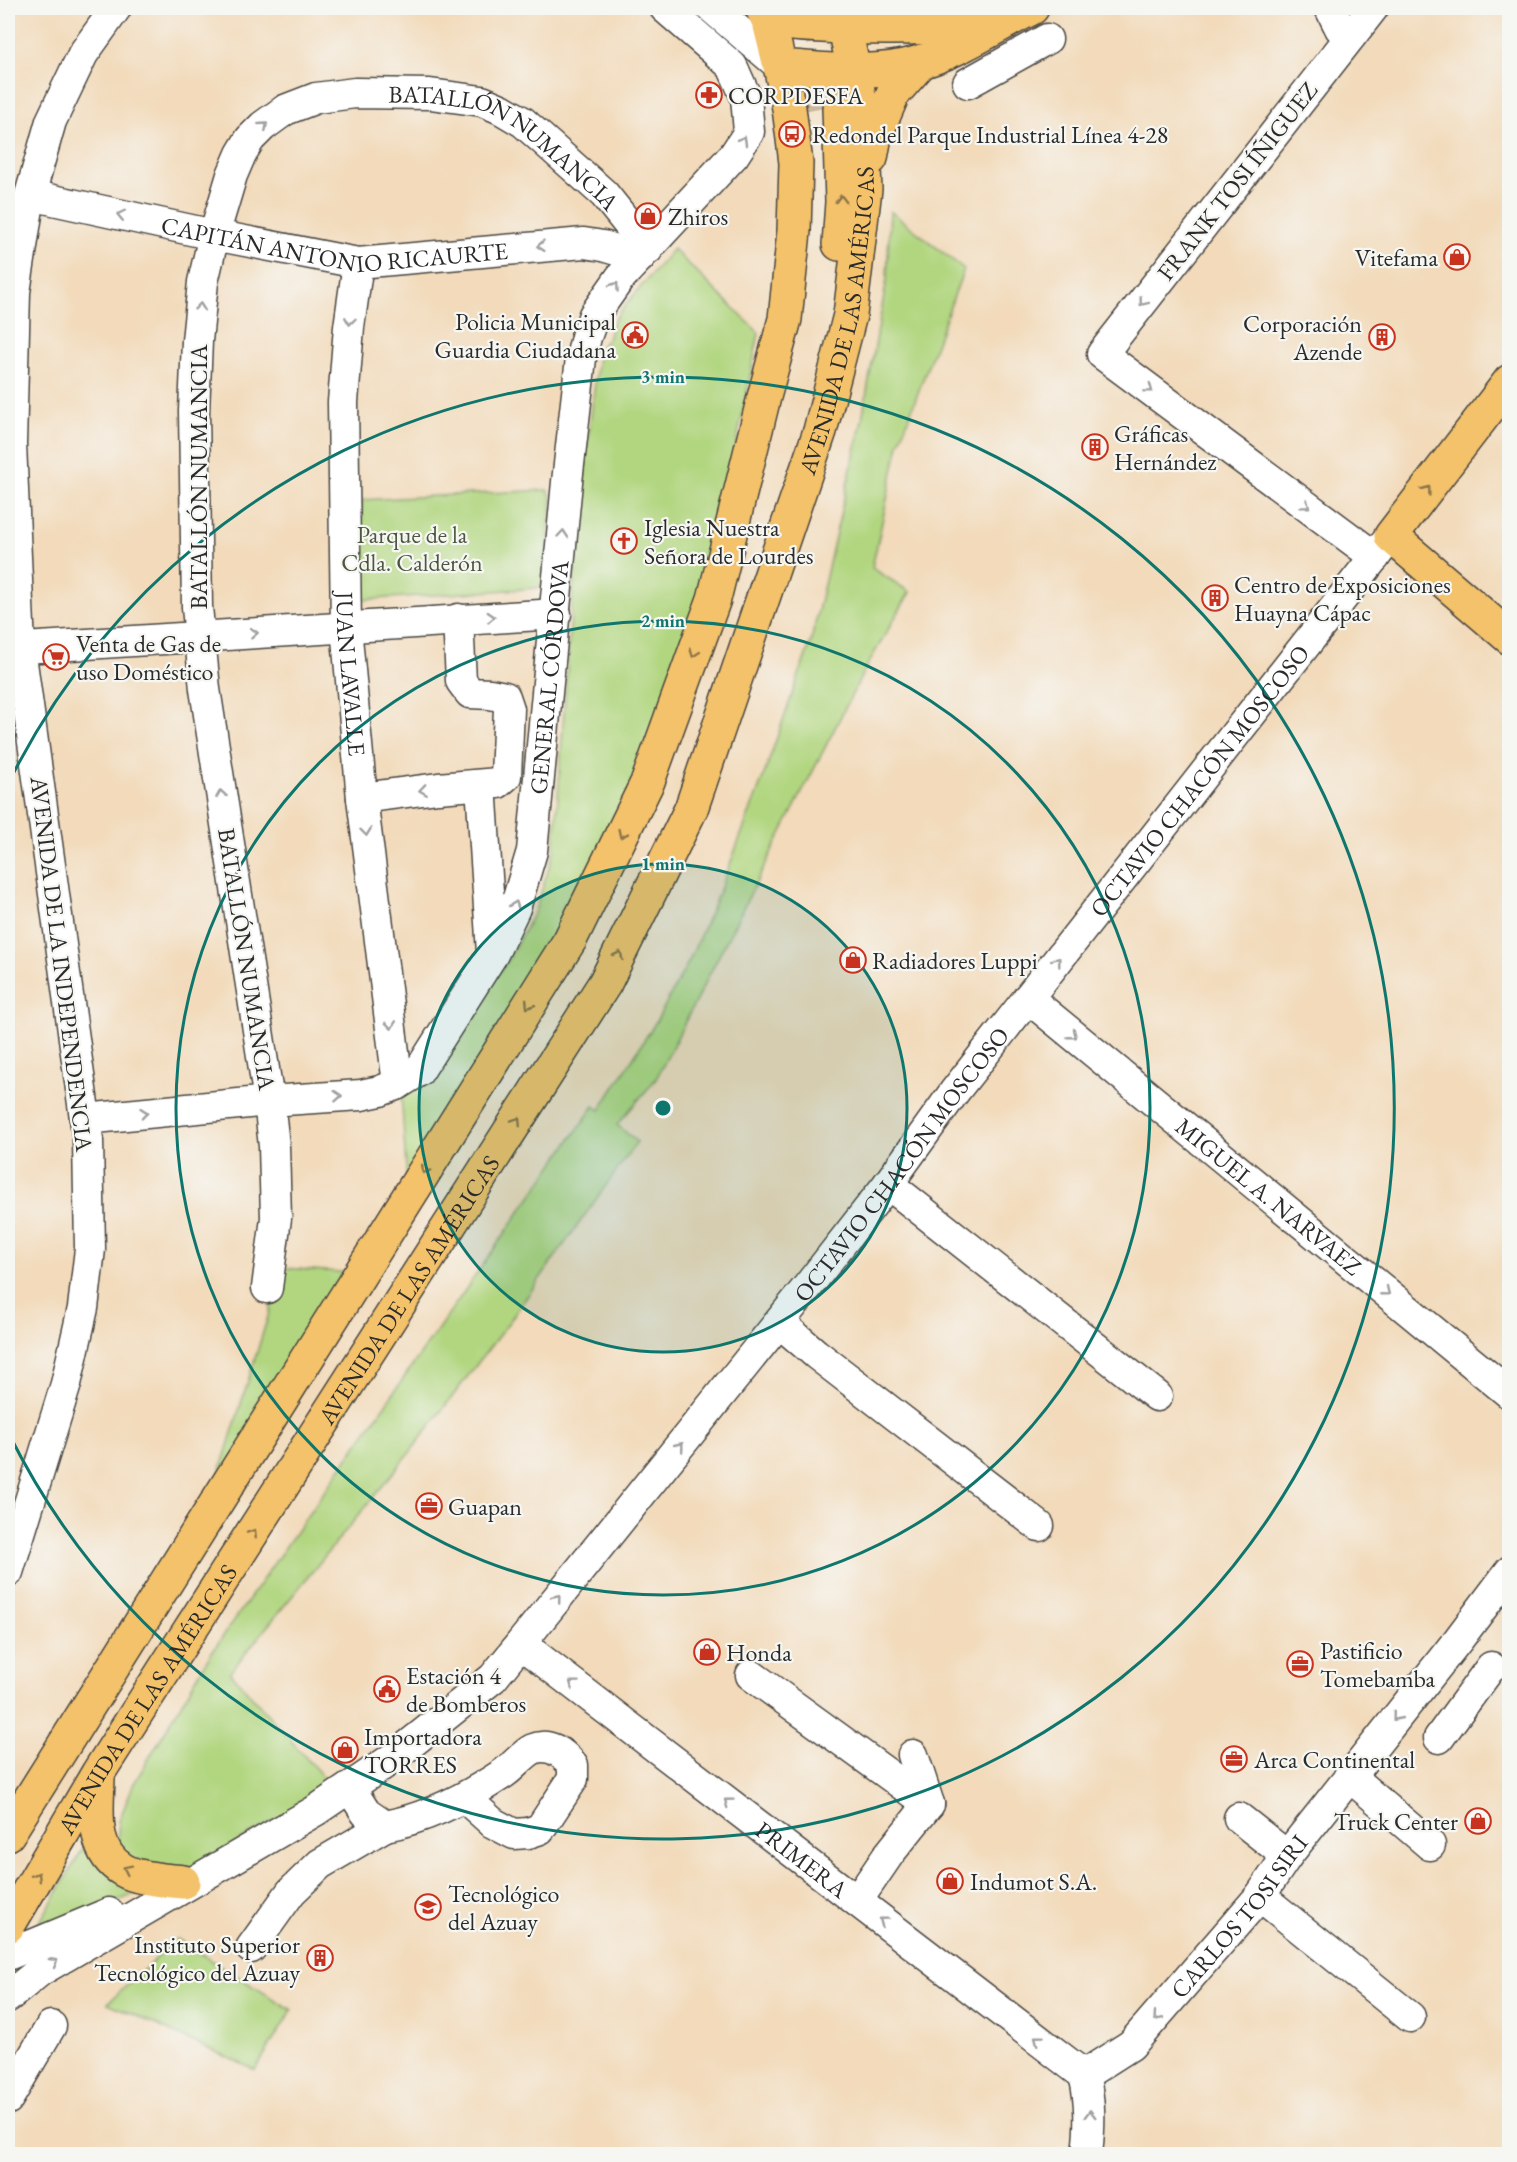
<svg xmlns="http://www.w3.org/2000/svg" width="1517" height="2162" font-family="'EB Garamond',serif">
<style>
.green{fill:#b1d67f;stroke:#6e8055;stroke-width:1.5}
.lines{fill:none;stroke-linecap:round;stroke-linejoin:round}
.major-tunnel{stroke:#cab79d;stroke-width:33;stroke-dasharray:33 16;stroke-linecap:butt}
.minor-casing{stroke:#494540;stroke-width:33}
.major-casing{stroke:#494540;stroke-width:36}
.minor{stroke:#fff;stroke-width:30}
.major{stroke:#f3c26a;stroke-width:33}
.oneway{stroke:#a0a0a0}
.oneway2{stroke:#8f764a}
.ring{fill:none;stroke:#0f766e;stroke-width:3}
.labels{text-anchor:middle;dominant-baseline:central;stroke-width:4.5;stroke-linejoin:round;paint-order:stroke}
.poi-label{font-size:24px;fill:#2b2b2b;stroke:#f6f6f2;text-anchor:start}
.street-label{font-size:24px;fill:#2b2b2b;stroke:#f6f6f2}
.park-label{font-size:24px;fill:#4c5640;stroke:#f6f6f2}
.centre{fill:#0f766e;stroke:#f6f6f2;stroke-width:3}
.ring-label{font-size:18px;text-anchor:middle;font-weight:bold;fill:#0f766e;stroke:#f6f6f2;stroke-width:4.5;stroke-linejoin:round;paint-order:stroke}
</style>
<rect width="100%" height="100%" fill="#f6f6f2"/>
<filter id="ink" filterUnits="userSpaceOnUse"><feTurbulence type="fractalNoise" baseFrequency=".0167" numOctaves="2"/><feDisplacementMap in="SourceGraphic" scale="12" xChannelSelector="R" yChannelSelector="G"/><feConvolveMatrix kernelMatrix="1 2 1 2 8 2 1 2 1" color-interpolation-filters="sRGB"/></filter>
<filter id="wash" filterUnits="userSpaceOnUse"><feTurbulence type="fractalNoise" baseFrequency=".008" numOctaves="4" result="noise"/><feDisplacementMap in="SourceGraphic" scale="24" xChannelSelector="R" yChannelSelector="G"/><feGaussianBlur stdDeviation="1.35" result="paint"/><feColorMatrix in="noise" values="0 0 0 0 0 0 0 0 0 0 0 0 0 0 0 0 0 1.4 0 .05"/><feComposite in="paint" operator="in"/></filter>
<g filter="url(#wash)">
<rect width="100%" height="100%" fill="#f2daba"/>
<path class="green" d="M 890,211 L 964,269 L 899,444 L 872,568 L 910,592 L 864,671 L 656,1079 L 617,1125 L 637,1142 L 509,1322 L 411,1451 L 230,1672 L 332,1787 L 179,1876 L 148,1874 L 117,1845 L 119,1821 L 133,1785 L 212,1652 L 594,1106 L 600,1110 L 657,1020 L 689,961 L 720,890 L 761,783 L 811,641 L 861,425 L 887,279 Z
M 673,249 L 759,333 L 704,599 L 639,778 L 564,938 L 407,1183 L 401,1091 L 424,1078 L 506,963 L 535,911 L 554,852 L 571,614 L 583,483 L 599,349 L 609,337 L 612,323 L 623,308 Z
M 547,490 L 552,497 L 544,582 L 538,588 L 360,600 L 362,500 Z
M 283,1268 L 353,1273 L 209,1507 Z
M 90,1836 L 139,1892 L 30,1939 Z
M 177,1939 L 292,2010 L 255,2070 L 108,2003 Z"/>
</g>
<g filter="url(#ink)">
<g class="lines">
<path class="major-tunnel" d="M 782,8 L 797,51 L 809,110
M 812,8 L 825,44 L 839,108"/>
<g class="minor-casing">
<g id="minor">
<path d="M 712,8 L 780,66"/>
<path d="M 1330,8 L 1340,28 L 1350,37"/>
<path d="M 1373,8 L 1102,354 L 1375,557"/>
<path d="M 968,83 L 1047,39"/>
<path id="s1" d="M 30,195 L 214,235 L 358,263 L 584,243 L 603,246 L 640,257"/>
<path id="s2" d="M 358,263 L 349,327 L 343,402 L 346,627 L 362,798 L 398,1084"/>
<path d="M 8,649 L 556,614"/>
<path d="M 481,785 L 492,953"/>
<path d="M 362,798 L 438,788 L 498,783 L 506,776 L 509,709 L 505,697 L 490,694 L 470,693 L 461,681 L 458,619"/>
<path id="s3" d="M 1028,998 L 1510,1394"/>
<path id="s4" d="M 85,1119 L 269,1101 L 361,1095 L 380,1091 L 398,1084 L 419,1071 L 493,954 L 515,908 L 532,851 L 567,482 L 581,358 L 586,337 L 594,315 L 620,278 L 734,155 L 749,132 L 746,97 L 732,66 L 665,8"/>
<path d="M 888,1184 L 1157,1396"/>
<path id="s5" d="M 267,1288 L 276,1218 L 274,1146 L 269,1101 L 205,689 L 197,607 L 194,411 L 197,341 L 203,282 L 214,235 L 232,175 L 241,154 L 250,139 L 263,126 L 285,110 L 316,98 L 355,93 L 430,94 L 482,101 L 501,109 L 523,122 L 604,194 L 648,249"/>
<path d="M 780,1323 L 816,1354 L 1039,1526"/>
<path d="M 8,1572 L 66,1384 L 83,1308 L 90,1249 L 88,1140 L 20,648 L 11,444 L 15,292 L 30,195 L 51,121 L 83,54 L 116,8"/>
<path id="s6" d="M 521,1644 L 1084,2075"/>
<path d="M 751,1675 L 929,1804"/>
<path d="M 1439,1738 L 1491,1667"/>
<path d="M 1349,1776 L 1430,1845"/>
<path d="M 350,1788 L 366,1813 L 385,1826 C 428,1818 468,1797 504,1773 C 514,1766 523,1754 533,1749 C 549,1742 563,1753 573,1765 L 573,1779 L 540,1829 L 528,1833 L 514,1834 L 493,1823 L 464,1797"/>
<path d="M 1239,1818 L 1287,1856"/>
<path d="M 1260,1896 L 1410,2017"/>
<path d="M 857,1901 L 889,1854 L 929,1804 L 913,1755"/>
<path d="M 251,1948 L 291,1892 L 320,1864 L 385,1826"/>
<path d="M 8,1955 L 109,1913"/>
<path id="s7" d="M 8,1997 L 40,1971 L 315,1811 L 390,1760 L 493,1678 L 809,1285 L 888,1184 L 955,1091 L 1391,536"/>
<path id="s8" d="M 1084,2075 L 1131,2045 L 1260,1896 L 1287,1856 L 1458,1640 L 1510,1571"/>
<path d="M 1084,2075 C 1091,2102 1090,2127 1087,2154"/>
<path d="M 8,2099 L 51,2026"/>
</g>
</g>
<g class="major-casing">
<g id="major">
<path d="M 769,22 C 843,29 915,31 989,23"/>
<path d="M 780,66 C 828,70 877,76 924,61 C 962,49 996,26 1032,8"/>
<path d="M 839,108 L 842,202 L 839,244"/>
<path d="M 871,158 L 875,136 L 893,94 L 922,61"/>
<path d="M 1510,381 L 1391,536 L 1510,638"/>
<path d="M 98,1775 C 98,1807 89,1850 123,1870 C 138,1879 166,1880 183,1882"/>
<path d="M 8,1834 L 570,940 L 648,781 L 714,599 L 764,397 L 785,319 L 794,231 L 796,163 L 789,108 L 780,66 L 769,22 L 762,8"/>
<path id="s9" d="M 8,1926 L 98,1773 L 605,983 L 691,809 L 820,431 L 850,315 L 865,189 L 861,105 L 845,28 L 837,8"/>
</g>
</g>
<use href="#minor" class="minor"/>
<use href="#major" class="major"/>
</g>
<defs><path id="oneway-chevron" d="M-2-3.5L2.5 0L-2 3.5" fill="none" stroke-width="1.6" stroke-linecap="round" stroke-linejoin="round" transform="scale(1.5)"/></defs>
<g class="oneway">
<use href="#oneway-chevron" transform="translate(264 126) rotate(-41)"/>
<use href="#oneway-chevron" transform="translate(743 140) rotate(-60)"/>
<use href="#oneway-chevron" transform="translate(121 215) rotate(-168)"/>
<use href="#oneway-chevron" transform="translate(541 246) rotate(175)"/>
<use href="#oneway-chevron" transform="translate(615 286) rotate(-55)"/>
<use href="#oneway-chevron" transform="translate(1143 302) rotate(128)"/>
<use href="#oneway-chevron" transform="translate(200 307) rotate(-84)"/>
<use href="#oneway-chevron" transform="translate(350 321) rotate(98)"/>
<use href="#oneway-chevron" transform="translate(1149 389) rotate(37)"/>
<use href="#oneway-chevron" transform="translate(1306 505) rotate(37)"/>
<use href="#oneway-chevron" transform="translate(563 534) rotate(-85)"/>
<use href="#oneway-chevron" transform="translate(491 617) rotate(-3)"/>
<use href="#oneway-chevron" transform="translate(254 633) rotate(-4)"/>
<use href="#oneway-chevron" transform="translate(423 790) rotate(172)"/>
<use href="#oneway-chevron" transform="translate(221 794) rotate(-99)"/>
<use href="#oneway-chevron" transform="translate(366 832) rotate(83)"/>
<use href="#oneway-chevron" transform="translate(515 905) rotate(-70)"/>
<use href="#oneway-chevron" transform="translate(1057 961) rotate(-52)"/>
<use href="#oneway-chevron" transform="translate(391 1025) rotate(83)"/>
<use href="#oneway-chevron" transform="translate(1073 1035) rotate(39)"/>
<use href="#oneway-chevron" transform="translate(338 1096) rotate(-4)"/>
<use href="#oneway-chevron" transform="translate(144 1113) rotate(-6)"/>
<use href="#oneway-chevron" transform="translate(1386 1292) rotate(39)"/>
<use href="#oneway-chevron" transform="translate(680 1446) rotate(-51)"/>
<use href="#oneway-chevron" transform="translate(557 1598) rotate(-51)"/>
<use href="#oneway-chevron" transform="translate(573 1684) rotate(-143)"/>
<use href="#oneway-chevron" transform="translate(1396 1717) rotate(129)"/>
<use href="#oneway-chevron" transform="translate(728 1802) rotate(-143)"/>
<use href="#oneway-chevron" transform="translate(883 1921) rotate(-143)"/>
<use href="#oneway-chevron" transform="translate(54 1962) rotate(-30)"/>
<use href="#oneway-chevron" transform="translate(1157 2017) rotate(131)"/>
<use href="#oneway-chevron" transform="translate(1038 2039) rotate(-143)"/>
<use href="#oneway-chevron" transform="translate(1090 2114) rotate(-90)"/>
</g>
<g class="oneway2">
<use href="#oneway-chevron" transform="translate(841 199) rotate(-90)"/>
<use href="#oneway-chevron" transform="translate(1427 490) rotate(-53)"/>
<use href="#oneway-chevron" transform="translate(694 653) rotate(110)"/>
<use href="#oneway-chevron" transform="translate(622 834) rotate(116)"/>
<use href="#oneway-chevron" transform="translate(619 955) rotate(-64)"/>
<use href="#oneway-chevron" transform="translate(529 1005) rotate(122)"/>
<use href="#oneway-chevron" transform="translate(517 1121) rotate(-57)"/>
<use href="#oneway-chevron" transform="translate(425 1170) rotate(122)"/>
<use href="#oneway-chevron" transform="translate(253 1533) rotate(-57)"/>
<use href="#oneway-chevron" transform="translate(127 1869) rotate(-154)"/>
<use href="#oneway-chevron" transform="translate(37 1876) rotate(-59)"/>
</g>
</g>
<circle cx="663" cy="1108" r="244" fill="#0f766e" fill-opacity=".12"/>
<g class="ring">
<circle cx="663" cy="1108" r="244"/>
<circle cx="663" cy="1108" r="487"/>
<path d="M9 782A731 731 0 1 1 9 1434"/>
</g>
<defs>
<g id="pharmacy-ring" transform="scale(1.35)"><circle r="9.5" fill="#f6f6f2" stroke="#c8321e" stroke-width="1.5"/><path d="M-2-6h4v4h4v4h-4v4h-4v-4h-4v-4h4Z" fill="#c8321e"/></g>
<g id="bus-ring" transform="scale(1.35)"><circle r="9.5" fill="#f6f6f2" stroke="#c8321e" stroke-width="1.5"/><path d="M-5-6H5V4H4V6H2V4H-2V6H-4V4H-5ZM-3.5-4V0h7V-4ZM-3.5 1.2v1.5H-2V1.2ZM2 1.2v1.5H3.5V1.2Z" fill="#c8321e"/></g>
<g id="shop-ring" transform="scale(1.35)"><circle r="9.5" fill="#f6f6f2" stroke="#c8321e" stroke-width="1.5"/><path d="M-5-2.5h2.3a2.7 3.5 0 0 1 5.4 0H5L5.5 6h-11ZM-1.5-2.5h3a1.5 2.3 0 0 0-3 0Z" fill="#c8321e"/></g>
<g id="civic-ring" transform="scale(1.35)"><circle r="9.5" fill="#f6f6f2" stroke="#c8321e" stroke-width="1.5"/><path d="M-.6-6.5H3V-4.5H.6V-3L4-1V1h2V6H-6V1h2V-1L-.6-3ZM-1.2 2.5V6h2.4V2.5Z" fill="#c8321e"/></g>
<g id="building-ring" transform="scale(1.35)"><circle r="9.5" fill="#f6f6f2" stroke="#c8321e" stroke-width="1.5"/><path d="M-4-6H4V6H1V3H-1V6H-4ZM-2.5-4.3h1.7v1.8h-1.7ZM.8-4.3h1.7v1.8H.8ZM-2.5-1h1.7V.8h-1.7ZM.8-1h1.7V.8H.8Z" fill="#c8321e"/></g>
<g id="church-ring" transform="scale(1.35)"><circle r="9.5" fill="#f6f6f2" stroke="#c8321e" stroke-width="1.5"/><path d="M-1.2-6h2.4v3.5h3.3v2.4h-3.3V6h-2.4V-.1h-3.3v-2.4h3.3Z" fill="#c8321e"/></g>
<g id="supermarket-ring" transform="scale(1.35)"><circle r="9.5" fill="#f6f6f2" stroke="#c8321e" stroke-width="1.5"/><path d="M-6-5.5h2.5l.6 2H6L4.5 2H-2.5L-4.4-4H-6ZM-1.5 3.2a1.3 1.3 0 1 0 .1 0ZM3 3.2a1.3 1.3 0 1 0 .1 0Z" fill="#c8321e"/></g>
<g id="office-ring" transform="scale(1.35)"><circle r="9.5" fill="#f6f6f2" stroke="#c8321e" stroke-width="1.5"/><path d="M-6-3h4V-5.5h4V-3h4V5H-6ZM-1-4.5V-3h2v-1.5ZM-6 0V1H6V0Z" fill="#c8321e"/></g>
<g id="university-ring" transform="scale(1.35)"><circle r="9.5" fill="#f6f6f2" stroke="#c8321e" stroke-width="1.5"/><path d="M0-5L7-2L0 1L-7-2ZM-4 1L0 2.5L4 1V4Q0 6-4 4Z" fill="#c8321e"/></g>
</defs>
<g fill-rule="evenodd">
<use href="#pharmacy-ring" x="709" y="95"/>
<use href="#bus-ring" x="792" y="134"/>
<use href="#shop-ring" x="648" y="216"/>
<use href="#shop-ring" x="1457" y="257"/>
<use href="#civic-ring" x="635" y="335"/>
<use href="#building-ring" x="1382" y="337"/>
<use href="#building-ring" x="1095" y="447"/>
<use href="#church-ring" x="624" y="541"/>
<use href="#building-ring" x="1215" y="598"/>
<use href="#supermarket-ring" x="56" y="657"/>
<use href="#shop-ring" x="853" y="960"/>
<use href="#office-ring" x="429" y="1506"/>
<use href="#shop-ring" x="707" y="1652"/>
<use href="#office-ring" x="1300" y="1664"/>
<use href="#civic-ring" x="387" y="1689"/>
<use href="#shop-ring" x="345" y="1750"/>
<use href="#office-ring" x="1234" y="1759"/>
<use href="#shop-ring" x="1478" y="1821"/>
<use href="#shop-ring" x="950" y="1881"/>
<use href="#university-ring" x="428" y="1907"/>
<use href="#building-ring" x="320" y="1958"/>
</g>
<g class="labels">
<g class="poi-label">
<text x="728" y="95">CORPDESFA</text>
<text x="812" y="134">Redondel Parque Industrial Línea 4-28</text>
<text x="668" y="216">Zhiros</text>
<text x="1438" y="257" text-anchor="end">Vitefama</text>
<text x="616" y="321" text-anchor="end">Policia Municipal<tspan x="616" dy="28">Guardia Ciudadana</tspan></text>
<text x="1362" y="323" text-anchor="end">Corporación<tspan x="1362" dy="28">Azende</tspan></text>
<text x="1114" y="433">Gráficas<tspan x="1114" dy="28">Hernández</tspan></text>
<text x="644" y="527">Iglesia Nuestra<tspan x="644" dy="28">Señora de Lourdes</tspan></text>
<text x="1234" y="584">Centro de Exposiciones<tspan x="1234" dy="28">Huayna Cápac</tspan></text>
<text x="76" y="643">Venta de Gas de<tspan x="76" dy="28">uso Doméstico</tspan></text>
<text x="872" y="960">Radiadores Luppi</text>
<text x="448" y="1506">Guapan</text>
<text x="1320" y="1650">Pastificio<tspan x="1320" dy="28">Tomebamba</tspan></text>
<text x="726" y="1652">Honda</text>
<text x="406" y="1675">Estación 4<tspan x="406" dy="28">de Bomberos</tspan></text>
<text x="364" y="1736">Importadora<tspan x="364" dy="28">TORRES</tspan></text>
<text x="1254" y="1759">Arca Continental</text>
<text x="1458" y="1821" text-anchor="end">Truck Center</text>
<text x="970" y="1881">Indumot S.A.</text>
<text x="448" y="1893">Tecnológico<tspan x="448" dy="28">del Azuay</tspan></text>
<text x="300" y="1944" text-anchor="end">Instituto Superior<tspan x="300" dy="28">Tecnológico del Azuay</tspan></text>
</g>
<g class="street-label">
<text stroke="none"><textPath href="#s5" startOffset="1448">BATALLÓN NUMANCIA</textPath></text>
<text transform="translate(1237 181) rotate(-52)">FRANK TOSI ÍÑIGUEZ</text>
<text stroke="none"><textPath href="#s1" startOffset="310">CAPITÁN ANTONIO RICAURTE</textPath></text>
<text stroke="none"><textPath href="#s9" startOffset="1822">AVENIDA DE LAS AMÉRICAS</textPath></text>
<text transform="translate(198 477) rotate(-90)">BATALLÓN NUMANCIA</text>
<text stroke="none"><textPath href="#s2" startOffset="412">JUAN LAVALLE</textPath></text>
<text stroke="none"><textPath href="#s4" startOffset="764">GENERAL CÓRDOVA</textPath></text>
<text stroke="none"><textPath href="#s7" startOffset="1724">OCTAVIO CHACÓN MOSCOSO</textPath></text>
<text transform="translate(247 959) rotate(81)">BATALLÓN NUMANCIA</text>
<text transform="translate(62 964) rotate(83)">AVENIDA DE LA INDEPENDENCIA</text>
<text stroke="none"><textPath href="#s7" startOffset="1238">OCTAVIO CHACÓN MOSCOSO</textPath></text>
<text stroke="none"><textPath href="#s3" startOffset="312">MIGUEL A. NARVAEZ</textPath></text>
<text stroke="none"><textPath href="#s9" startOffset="752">AVENIDA DE LAS AMÉRICAS</textPath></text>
<text stroke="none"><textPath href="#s9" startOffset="266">AVENIDA DE LAS AMÉRICAS</textPath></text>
<text stroke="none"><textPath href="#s6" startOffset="354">PRIMERA</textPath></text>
<text stroke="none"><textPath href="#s8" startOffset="224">CARLOS TOSI SIRI</textPath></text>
</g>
<g class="park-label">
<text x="412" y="534">Parque de la<tspan x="412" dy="28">Cdla. Calderón</tspan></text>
</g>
</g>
<circle cx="663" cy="1108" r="9" class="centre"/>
<g class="ring-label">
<text x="663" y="383">3 min</text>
<text x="663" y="627">2 min</text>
<text x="663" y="870">1 min</text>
</g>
<rect width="1517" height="2162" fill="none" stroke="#f6f6f2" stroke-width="30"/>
</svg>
